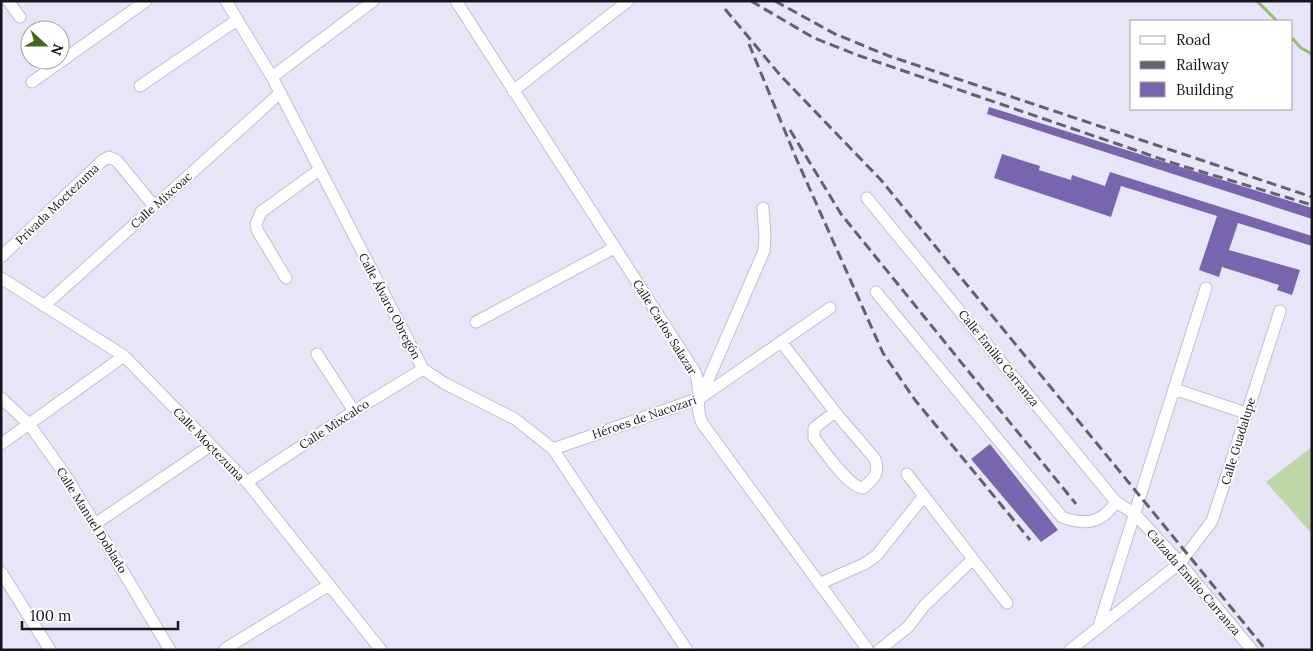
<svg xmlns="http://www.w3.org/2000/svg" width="1313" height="651" font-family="Lora,serif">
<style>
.pitch{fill:#bed7a7}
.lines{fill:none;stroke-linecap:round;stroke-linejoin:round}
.stream{stroke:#96bc70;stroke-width:3}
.building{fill:#7965ad}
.minor-casing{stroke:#c2bbdc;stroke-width:13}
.path{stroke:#777382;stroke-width:2;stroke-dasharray:4 2.5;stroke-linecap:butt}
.minor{stroke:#fff;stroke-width:11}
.rail{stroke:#64616f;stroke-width:3;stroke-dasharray:10 5;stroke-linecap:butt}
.labels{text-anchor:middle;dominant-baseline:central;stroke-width:4;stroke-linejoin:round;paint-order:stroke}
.street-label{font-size:12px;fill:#17141f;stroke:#fff}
</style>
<rect width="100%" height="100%" fill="#e9e5f9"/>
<path class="pitch" d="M 1312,447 L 1312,534 L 1266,482 Z"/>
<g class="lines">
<path class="stream" d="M 1257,1 L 1277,21
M 1292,38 L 1301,48 L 1312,54"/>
</g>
<path class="building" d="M 989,107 L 1312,208 L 1312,219 L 987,114 Z
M 1002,154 L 1040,166 L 1039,170 L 1071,180 L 1072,175 L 1105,186 L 1110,172 L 1312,236 L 1312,246 L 1238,223 L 1229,250 L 1300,270 L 1292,295 L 1277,290 L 1279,285 L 1222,267 L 1219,277 L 1199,270 L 1217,216 L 1121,186 L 1111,217 L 994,178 Z
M 990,444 L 1058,530 L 1041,542 L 971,459 Z"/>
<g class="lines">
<g class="minor-casing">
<path id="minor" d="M 8,1 L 20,17
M 226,1 L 272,77 L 423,369 L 444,383 L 515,419 L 553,449 L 687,650
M 456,1 L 695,372 C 703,392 694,406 702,423 L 868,650
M 272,77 L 373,1
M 32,82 L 146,1
M 140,86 L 237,20
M 513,91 L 628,1
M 867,198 L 1116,502 L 1135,514 L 1180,563 L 1252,650
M 1,257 L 102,161 L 109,157 L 117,161 L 154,206
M 1,278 L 124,356 L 247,482 L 381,650
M 286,278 L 257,230 L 256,224 L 261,212 L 319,170
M 876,292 L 1062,517 C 1085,526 1102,523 1116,502
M 44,306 L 279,94
M 476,322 L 614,248
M 782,343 L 835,412 L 875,459 C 880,473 874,479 863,488 C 848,487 824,450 814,438 L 814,428 L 835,412
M 317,354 L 354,411
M 1174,389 L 1246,413
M 702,394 L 764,251 L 765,238 L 763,208
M 1,398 L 29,424 L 66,476 L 170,650
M 1,444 L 124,356
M 553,449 L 700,398 L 830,308
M 907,474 L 1007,603
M 247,482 L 354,411 L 423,369
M 95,524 L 210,446
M 1,572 L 50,650
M 819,584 L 864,564 L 876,556 L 923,497
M 1099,626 L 1206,288
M 225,649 L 329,585
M 879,650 L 908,627 L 924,606 L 973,559
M 1070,650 L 1180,563 L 1212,521 L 1280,311"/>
</g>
<path class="path" d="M 1311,320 L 1312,319"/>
<use href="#minor" class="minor"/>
<path class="rail" d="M 751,1 L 814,38 L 860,56 L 1176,164 L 1312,205
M 775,1 L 835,34 L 889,56 L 1312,197
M 725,9 L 780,75 L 881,180 L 1266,650
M 749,44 L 796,158 L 883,353 L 915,400 L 1030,540
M 790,130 L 841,214 L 1076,504"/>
</g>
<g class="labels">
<g class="street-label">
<text transform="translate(161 200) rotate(-42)">Calle Mixcoac</text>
<text transform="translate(57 204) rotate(-44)">Privada Moctezuma</text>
<text transform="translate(390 306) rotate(62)">Calle Álvaro Obregón</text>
<text transform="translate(665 327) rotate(58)">Calle Carlos Salazar</text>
<text transform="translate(999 358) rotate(51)">Calle Emilio Carranza</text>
<text transform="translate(644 417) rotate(-19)">Héroes de Nacozari</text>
<text transform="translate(334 424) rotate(-33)">Calle Mixcalco</text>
<text transform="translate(1238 441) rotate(-73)">Calle Guadalupe</text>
<text transform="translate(209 444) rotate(46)">Calle Moctezuma</text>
<text transform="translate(92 520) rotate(58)">Calle Manuel Doblado</text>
<text transform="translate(1194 582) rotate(49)">Calzada Emilio Carranza</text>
</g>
</g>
<rect width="1313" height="651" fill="none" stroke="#17141f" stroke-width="5"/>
<rect x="1130" y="20" width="162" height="90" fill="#ffffff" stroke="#a2a1a5"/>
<rect x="1140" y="36" width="25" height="8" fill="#ffffff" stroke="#a2a1a5"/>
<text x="1176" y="45" font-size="15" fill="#17141f">Road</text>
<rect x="1140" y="61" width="25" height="8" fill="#64616f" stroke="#a2a1a5"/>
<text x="1176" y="70" font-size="15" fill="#17141f">Railway</text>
<rect x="1140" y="82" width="25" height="15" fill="#7965ad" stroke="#a2a1a5"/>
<text x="1176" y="95" font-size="15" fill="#17141f">Building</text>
<g transform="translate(45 45) rotate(111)"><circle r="24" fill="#ffffff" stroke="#a2a1a5"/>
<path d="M0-4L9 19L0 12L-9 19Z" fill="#45651c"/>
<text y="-8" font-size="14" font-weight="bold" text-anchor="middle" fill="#17141f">N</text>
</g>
<path d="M22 621v8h156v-8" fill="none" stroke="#17141f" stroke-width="2.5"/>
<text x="30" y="621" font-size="15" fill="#17141f" stroke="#ffffff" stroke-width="4" paint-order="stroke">100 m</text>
</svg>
